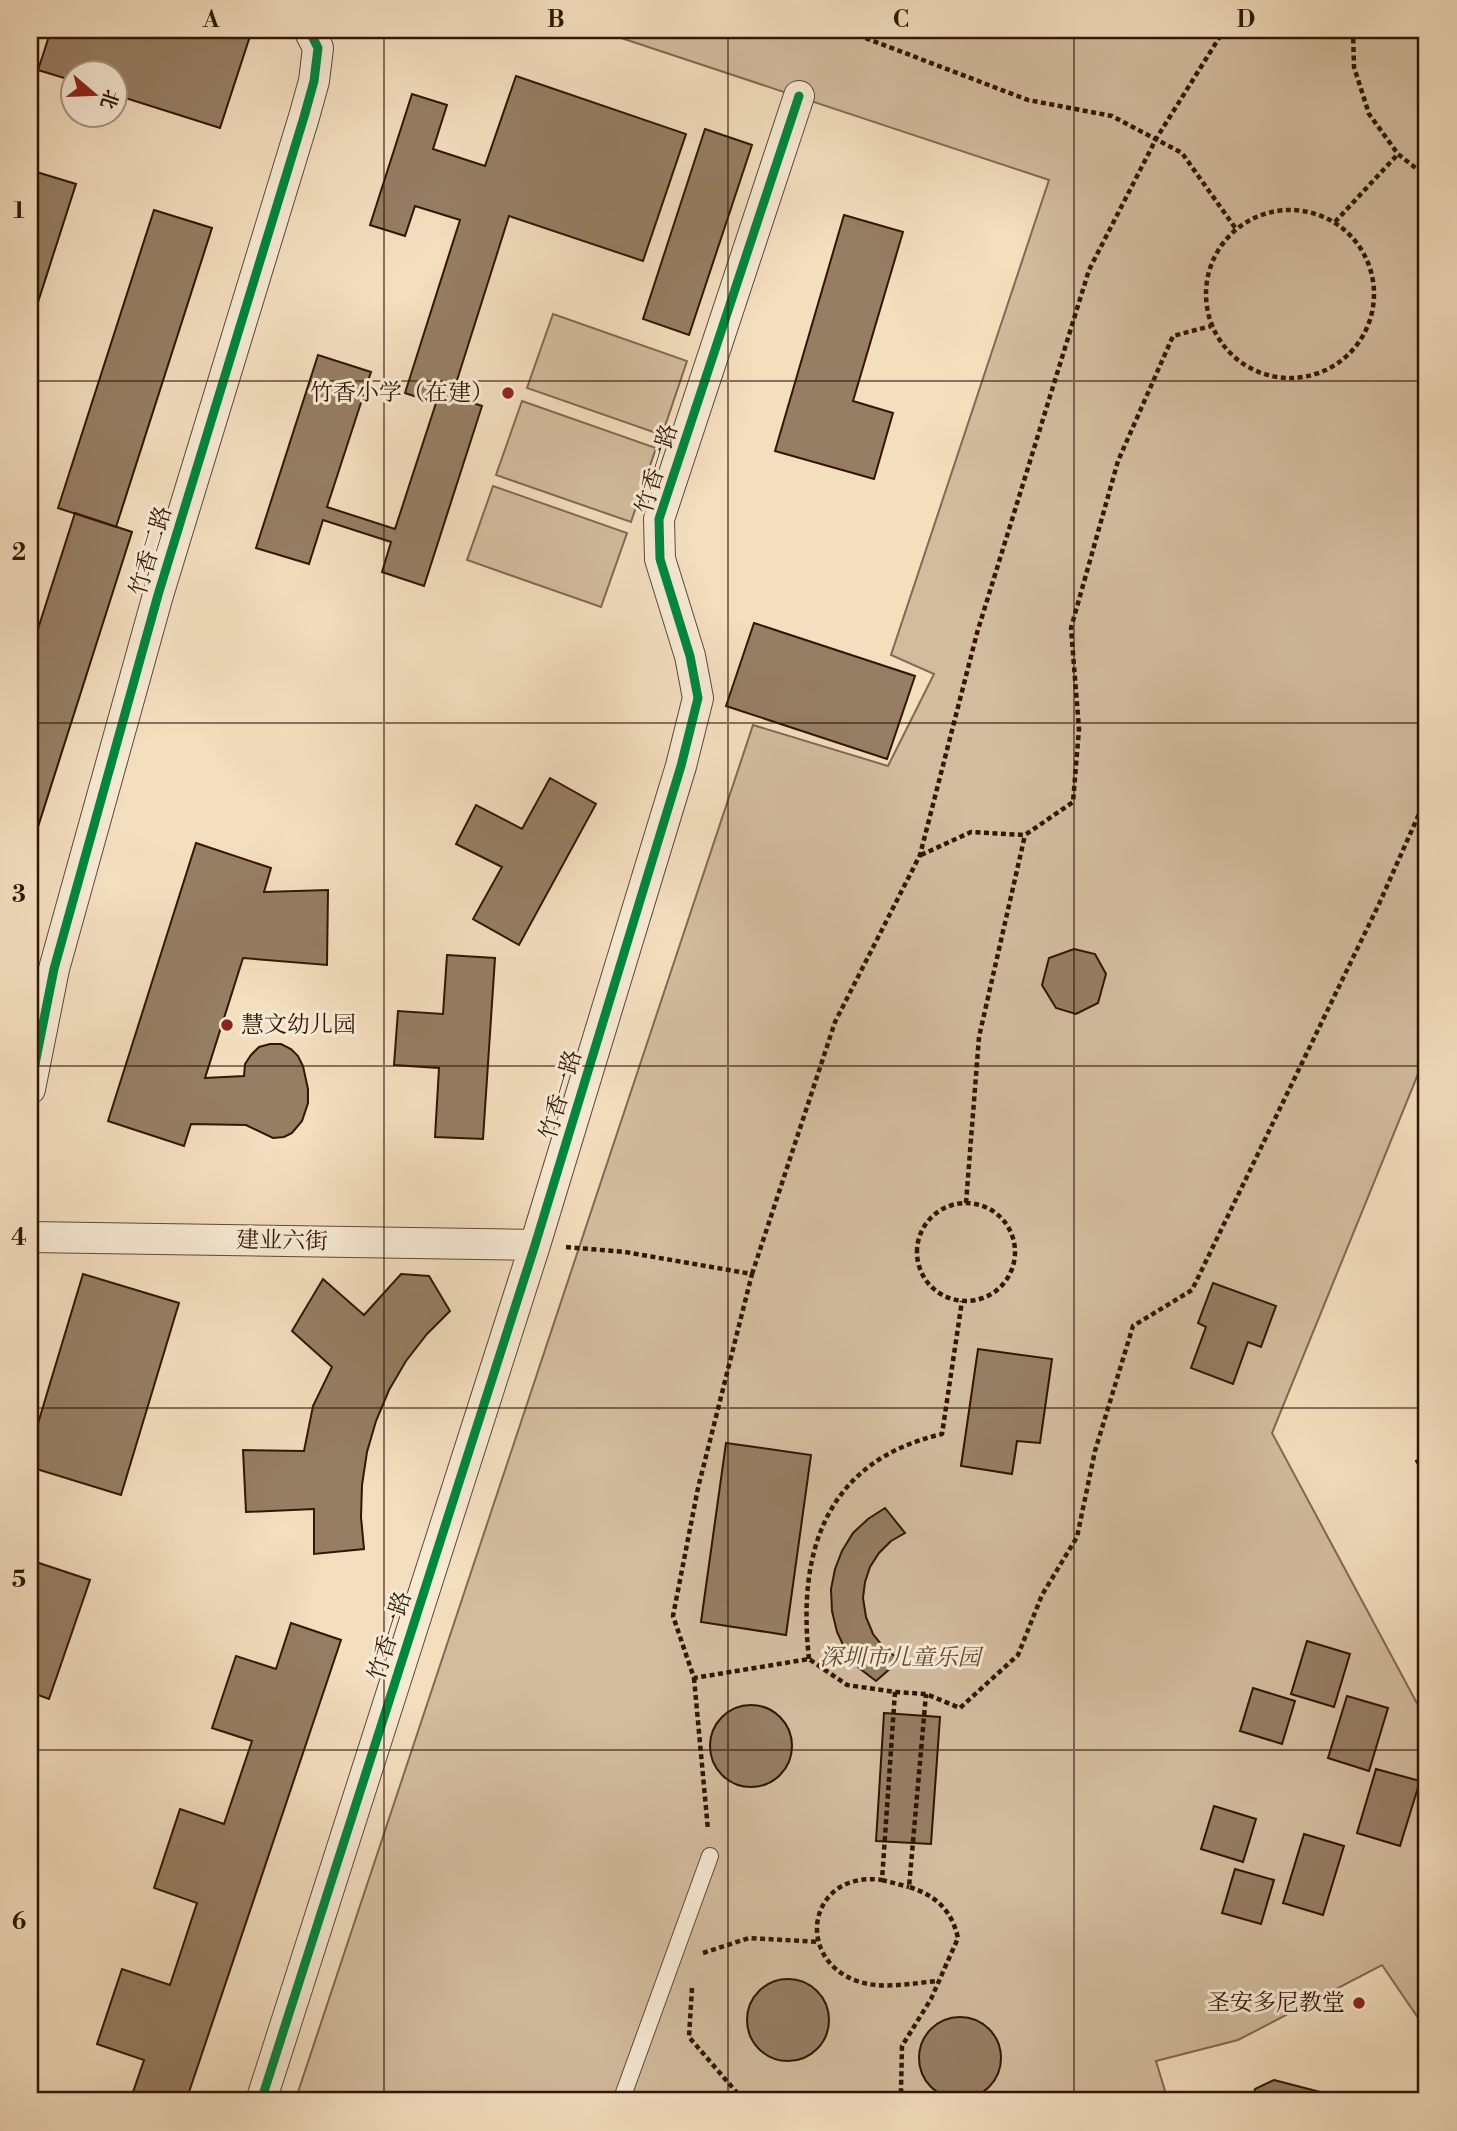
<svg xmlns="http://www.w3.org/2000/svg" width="1457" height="2131" font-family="'Libre Bodoni','Noto Serif SC',serif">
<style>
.green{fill:#d2bc9e;stroke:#826950;stroke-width:2}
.building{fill:#967e64;stroke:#321603;stroke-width:2}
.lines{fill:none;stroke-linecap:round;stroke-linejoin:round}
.service-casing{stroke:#624832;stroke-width:18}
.minor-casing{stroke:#624832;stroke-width:32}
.path{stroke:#321603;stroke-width:4.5;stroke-dasharray:5 3.5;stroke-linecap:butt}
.service{stroke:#f7ead5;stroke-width:16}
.minor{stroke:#f7ead5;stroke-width:30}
.cycleway-casing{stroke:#f7ead5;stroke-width:13}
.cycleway{stroke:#00873e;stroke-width:9}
.grid{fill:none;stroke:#321603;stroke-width:2;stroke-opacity:0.55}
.poi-dot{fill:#8f2418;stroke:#f7ead5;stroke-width:2.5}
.labels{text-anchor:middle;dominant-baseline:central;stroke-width:6;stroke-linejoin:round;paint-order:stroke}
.poi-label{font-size:23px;fill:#321603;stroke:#f7ead5;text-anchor:end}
.street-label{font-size:23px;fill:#321603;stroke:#f7ead5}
.park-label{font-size:23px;font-style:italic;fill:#624832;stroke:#f7ead5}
.neatline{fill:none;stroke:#321603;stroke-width:2.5}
.grid-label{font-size:23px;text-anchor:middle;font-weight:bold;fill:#321603}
</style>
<rect width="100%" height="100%" fill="#f3debe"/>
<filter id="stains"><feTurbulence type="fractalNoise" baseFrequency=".00286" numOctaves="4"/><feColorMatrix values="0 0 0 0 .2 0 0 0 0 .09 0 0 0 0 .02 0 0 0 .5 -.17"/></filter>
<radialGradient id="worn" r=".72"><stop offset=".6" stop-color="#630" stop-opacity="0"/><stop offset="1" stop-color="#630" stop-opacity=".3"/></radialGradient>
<path class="green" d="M 597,30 L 1427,30 L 1427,1052 L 1272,1433 L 1427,1722 L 1427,2031 L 1382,1965 L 1238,2040 L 1156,2061 L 1168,2101 L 295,2101 L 753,725 L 888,766 L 934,674 L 891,655 L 1049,180 Z
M 553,314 L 687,361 L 662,435 L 527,388 Z
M 522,401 L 656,448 L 631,522 L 496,475 Z
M 493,486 L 627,533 L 601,607 L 467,560 Z"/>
<path class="building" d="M 51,30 L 252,30 L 220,128 L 116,95 L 116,74 L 74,74 L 74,81 L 38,70 Z
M 516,76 L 686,134 L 643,261 L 509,216 L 452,396 L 482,406 L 424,586 L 382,572 L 391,542 L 323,520 L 309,564 L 256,548 L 318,355 L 371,372 L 327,507 L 395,529 L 436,403 L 405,393 L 460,220 L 415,206 L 405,236 L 370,225 L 412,94 L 447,105 L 433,149 L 485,166 Z
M 705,129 L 752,145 L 689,335 L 643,319 Z
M 30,170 L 76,184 L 30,327 Z
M 154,210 L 212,228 L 116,527 L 58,508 Z
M 844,215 L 903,232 L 853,401 L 893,413 L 874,479 L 775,451 Z
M 75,513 L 132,532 L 37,830 L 30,828 L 30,654 Z
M 754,623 L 915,676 L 887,759 L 726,706 Z
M 550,778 L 596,804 L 519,945 L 473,919 L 502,867 L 456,844 L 476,805 L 522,829 Z
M 196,843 L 271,868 L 264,892 L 328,890 L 327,965 L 243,958 L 205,1078 L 244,1076 L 245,1064 L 251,1055 L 259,1047 L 270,1044 L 281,1044 L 291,1049 L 298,1056 L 303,1066 L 308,1089 L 308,1103 L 302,1121 L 292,1133 L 284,1137 L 273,1138 L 246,1125 L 191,1124 L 184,1146 L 108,1121 Z
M 1074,949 L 1095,954 L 1106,974 L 1098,1003 L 1076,1014 L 1056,1008 L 1042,985 L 1049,958 Z
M 447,955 L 495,958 L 483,1139 L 435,1137 L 439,1068 L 394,1065 L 398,1011 L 443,1014 Z
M 83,1274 L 179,1303 L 121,1495 L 30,1467 L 30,1450 Z
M 401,1274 L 429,1276 L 450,1311 L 427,1334 L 406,1361 L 389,1390 L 376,1421 L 367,1452 L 362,1485 L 361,1517 L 364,1549 L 314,1554 L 314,1509 L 246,1512 L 243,1450 L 304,1451 L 313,1406 L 332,1367 L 292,1331 L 323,1279 L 364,1315 Z
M 1213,1283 L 1276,1306 L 1261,1347 L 1248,1342 L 1233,1384 L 1191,1368 L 1206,1327 L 1198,1323 Z
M 978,1349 L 1052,1359 L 1040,1443 L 1017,1441 L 1012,1474 L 961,1466 Z
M 726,1443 L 811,1455 L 786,1635 L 701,1622 Z
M 1427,1454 L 1427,1480 L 1416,1461 Z
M 885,1508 L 905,1533 L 891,1541 L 879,1553 L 870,1567 L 865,1582 L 863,1598 L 866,1617 L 873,1634 L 885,1649 L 900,1660 L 876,1681 L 859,1668 L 846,1651 L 837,1632 L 832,1611 L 831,1589 L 835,1569 L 842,1551 L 853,1533 L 868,1519 Z
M 30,1560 L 90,1580 L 49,1699 L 30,1692 Z
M 291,1623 L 341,1640 L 186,2101 L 162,2101 L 133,2092 L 144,2060 L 97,2044 L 122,1969 L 170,1985 L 197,1903 L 154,1888 L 180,1809 L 224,1824 L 252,1741 L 212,1728 L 236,1656 L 276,1669 Z
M 1307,1641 L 1350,1654 L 1334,1707 L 1291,1694 Z
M 1253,1688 L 1295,1701 L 1282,1744 L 1240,1731 Z
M 1347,1696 L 1388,1708 L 1369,1771 L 1328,1758 Z
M710 1746a41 41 0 1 1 82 0a41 41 0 1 1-82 0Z
M 884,1713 L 940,1717 L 931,1844 L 876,1841 Z
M 1376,1769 L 1420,1781 L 1400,1846 L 1357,1833 Z
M 1214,1806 L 1256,1819 L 1243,1862 L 1201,1849 Z
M 1304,1834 L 1344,1846 L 1323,1915 L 1283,1903 Z
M 1235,1869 L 1274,1880 L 1261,1924 L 1222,1913 Z
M747 2020a41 41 0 1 1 82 0a41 41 0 1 1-82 0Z
M919 2058a41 41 0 1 1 82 0a41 41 0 1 1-82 0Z
M 1274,2080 L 1324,2093 L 1337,2101 L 1252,2101 L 1255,2089 Z"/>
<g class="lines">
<g class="service-casing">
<path id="service" d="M 621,2101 L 710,1856"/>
</g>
<g class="minor-casing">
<path id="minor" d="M 30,1089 L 54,969 L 158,595 L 304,117 L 314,81 L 318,48 L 309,30
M 30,1237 L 535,1245
M 261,2101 L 535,1245 L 681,766 L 698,698 L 690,656 L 660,559 L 659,519 L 799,96"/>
</g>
<path class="path" d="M 851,30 L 855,34 L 1028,100 L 1112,116 L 1182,153 L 1236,229
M 1353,30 L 1354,67 L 1369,114 L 1398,154 L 1427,177
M1206 294a84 84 0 1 1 168 0a84 84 0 1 1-168 0Z
M 1335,222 L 1398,154
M 921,855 L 971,832 L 1025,835 L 1073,802 L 1079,729 L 1071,628 L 1118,461 L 1173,336 L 1211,326
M917 1252a49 49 0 1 1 98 0a49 49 0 1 1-98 0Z
M 966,1203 L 979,1037 L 1025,835
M 566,1247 L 625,1252 L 752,1274 L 698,1488 L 673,1616 L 694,1678 L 809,1659 L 847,1685 L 895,1692 L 926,1694 L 960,1708 L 1018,1655 L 1042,1595 L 1077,1537 L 1095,1451 L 1133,1326 L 1192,1290 L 1379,904 L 1427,796
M 752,1274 L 835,1022 L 920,855 L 977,633 L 1089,270 L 1156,139 L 1224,30
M 809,1659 C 797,1551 826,1461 942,1434 L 962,1301
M 694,1678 L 708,1830
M 895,1692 L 882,1880 C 809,1870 793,1958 857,1981 C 882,1990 912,1983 938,1981
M 882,1880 L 909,1887
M 703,1953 L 749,1938 L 819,1942
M 692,1988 L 689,2037 L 744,2101
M 905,2101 L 901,2090 L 902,2046 L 931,1999 L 958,1938 C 952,1911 936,1895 909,1887 L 926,1694"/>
<use href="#service" class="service"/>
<use href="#minor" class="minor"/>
<g class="cycleway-casing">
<path id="cycleway" d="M 30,1089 L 54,969 L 158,595 L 304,117 L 314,81 L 318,48 L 309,30
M 261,2101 L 535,1245 L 681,766 L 698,698 L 690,656 L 660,559 L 659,519 L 799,96"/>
</g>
<use href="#cycleway" class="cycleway"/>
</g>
<path class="grid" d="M 384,30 L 384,2101M 728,30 L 728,2101M 1074,30 L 1074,2101M 30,381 L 1427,381M 30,723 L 1427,723M 30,1066 L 1427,1066M 30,1408 L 1427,1408M 30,1750 L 1427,1750"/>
<g class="poi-dot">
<circle cx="508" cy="393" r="7"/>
<circle cx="227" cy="1025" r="7"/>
<circle cx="1359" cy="2003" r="7"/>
</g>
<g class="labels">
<g class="poi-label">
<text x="494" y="393">竹香小学（在建）</text>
<text x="241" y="1025" text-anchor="start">慧文幼儿园</text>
<text x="1345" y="2003">圣安多尼教堂</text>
</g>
<g class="street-label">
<text transform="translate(657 469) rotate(-73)">竹香一路</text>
<text transform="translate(151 551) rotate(-73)">竹香二路</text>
<text transform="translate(561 1095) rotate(-73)">竹香一路</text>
<text transform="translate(282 1241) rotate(1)">建业六街</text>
<text transform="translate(390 1636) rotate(-72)">竹香一路</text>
</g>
<g class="park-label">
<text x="900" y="1658">深圳市儿童乐园</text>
</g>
</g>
<rect width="1457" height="2131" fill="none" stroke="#f3debe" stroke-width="77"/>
<g transform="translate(94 94) rotate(109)"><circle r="33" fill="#f7ead5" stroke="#a89581" stroke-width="2"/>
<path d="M0-5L12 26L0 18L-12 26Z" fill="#8f2418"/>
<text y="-10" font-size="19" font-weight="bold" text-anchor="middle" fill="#321603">北</text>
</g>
<rect x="38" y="38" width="1380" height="2054" class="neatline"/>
<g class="grid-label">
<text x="211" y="27">A</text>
<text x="556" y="27">B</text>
<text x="901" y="27">C</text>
<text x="1246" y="27">D</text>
<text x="19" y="218">1</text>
<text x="19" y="560">2</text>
<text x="19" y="902">3</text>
<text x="19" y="1245">4</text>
<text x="19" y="1587">5</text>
<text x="19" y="1929">6</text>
</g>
<rect width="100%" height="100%" filter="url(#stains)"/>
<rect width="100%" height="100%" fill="url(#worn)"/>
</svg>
